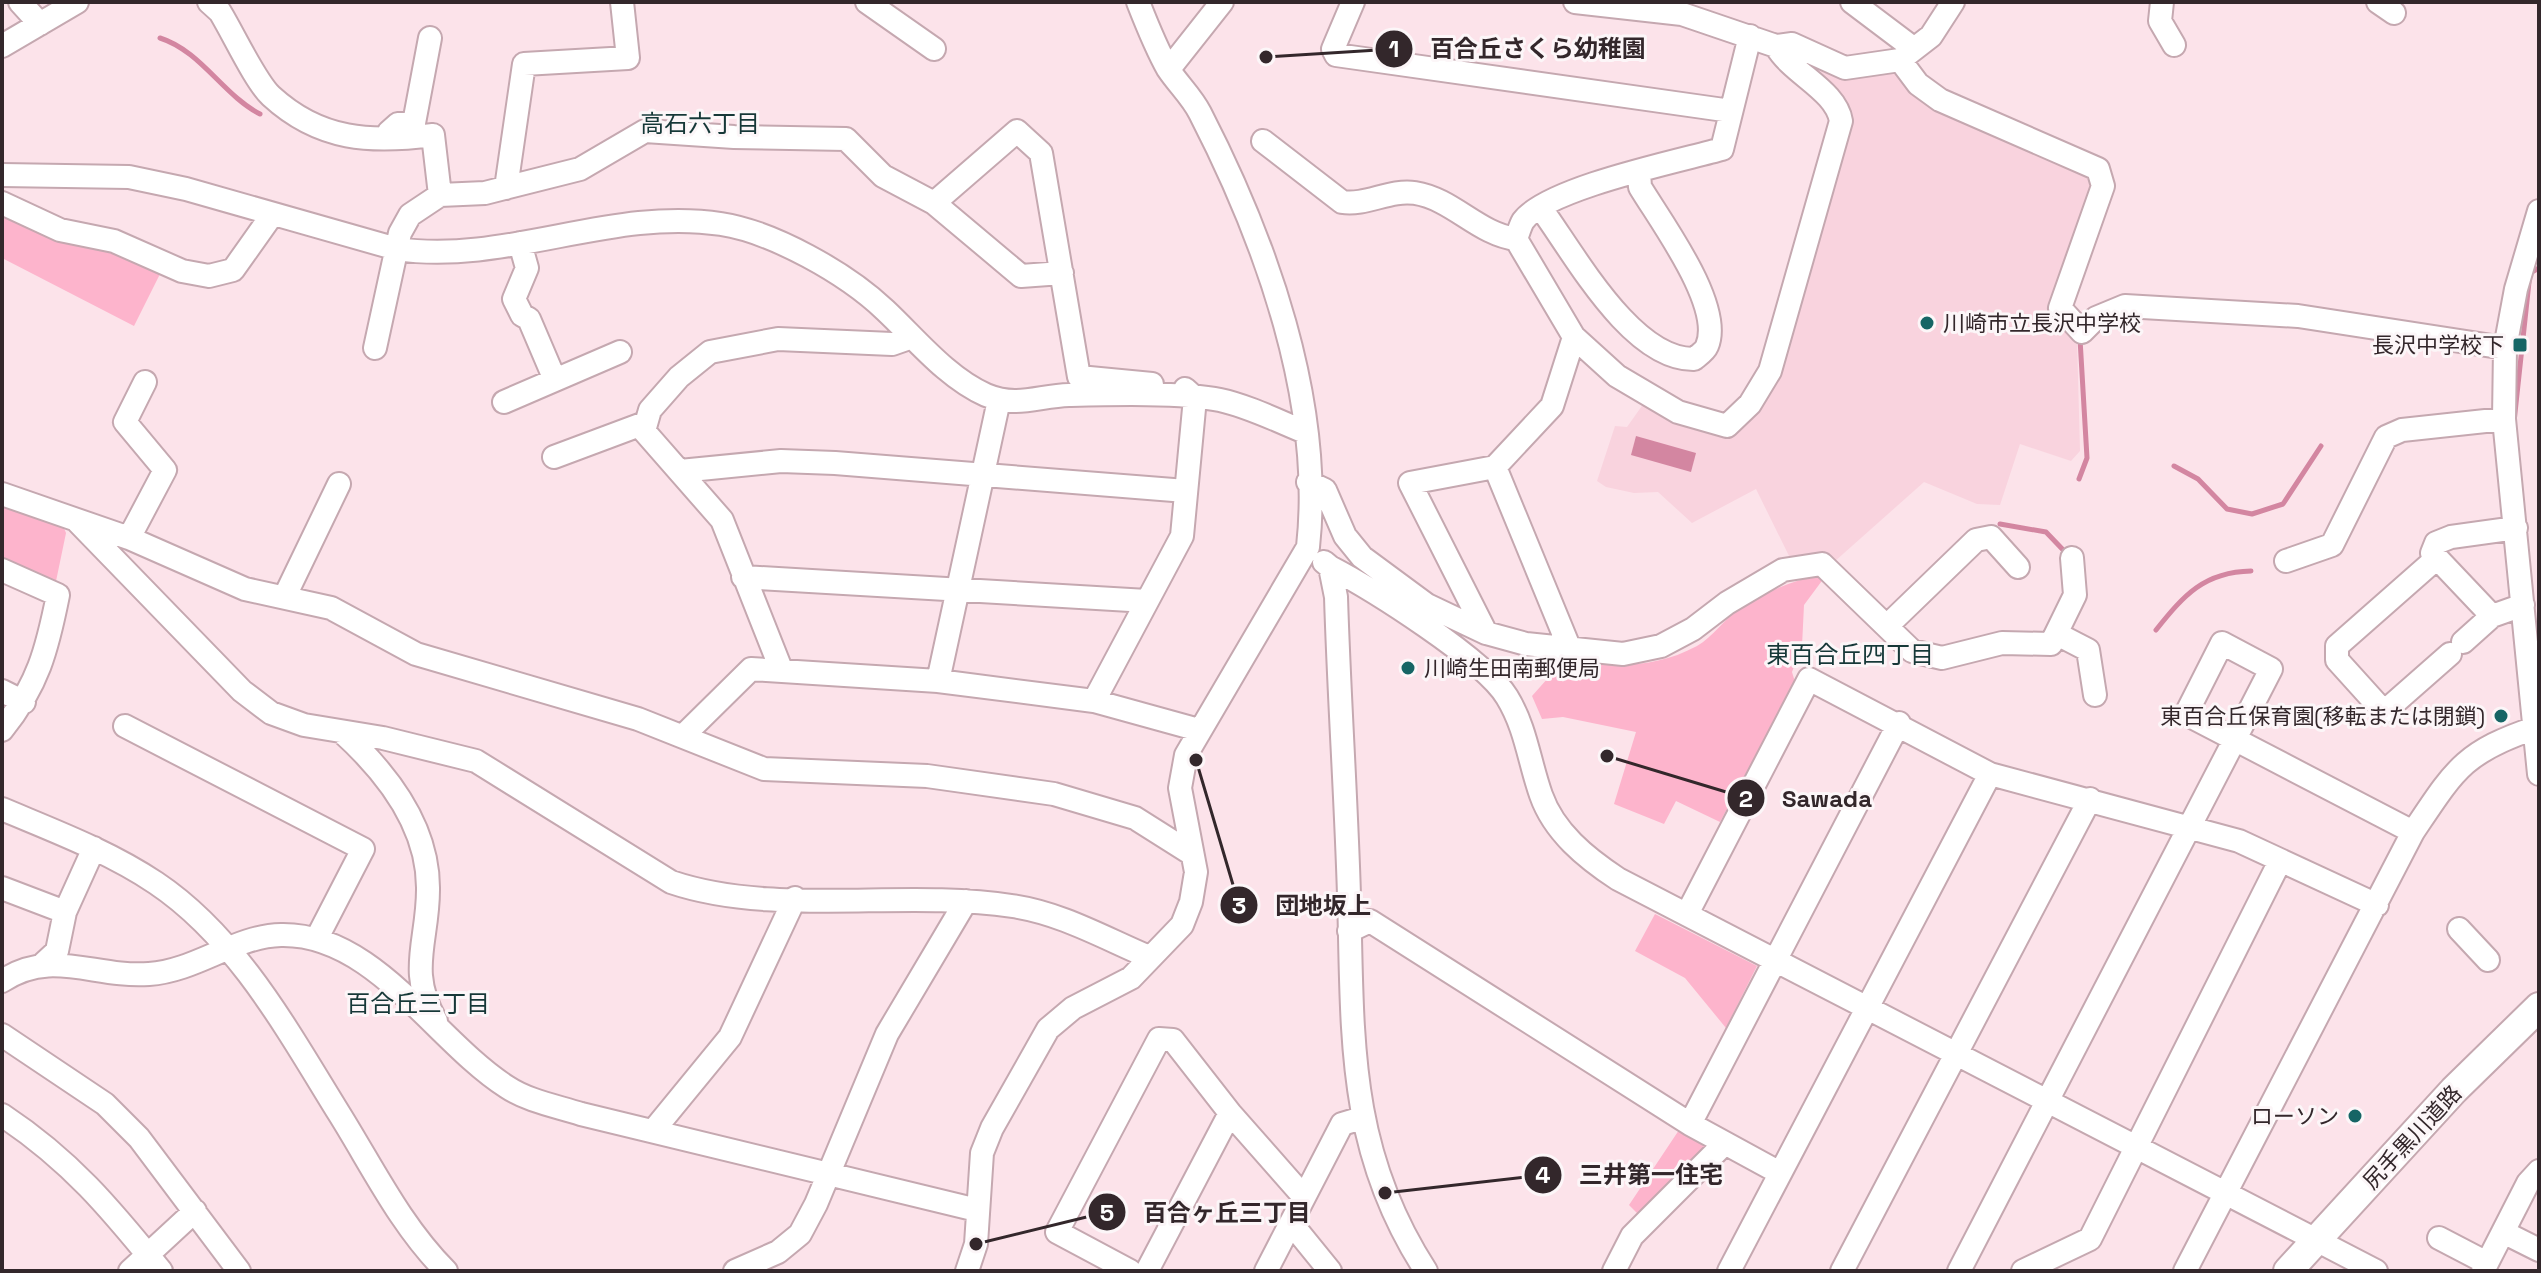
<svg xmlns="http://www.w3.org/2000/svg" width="2541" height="1273" font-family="'Space Grotesk','Noto Sans JP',sans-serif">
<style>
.built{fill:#f9d3de}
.green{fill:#fdb4cc}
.water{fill:#d386a1}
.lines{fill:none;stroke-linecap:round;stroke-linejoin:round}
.stream{stroke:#d386a1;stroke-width:5}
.minor-casing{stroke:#c5a8b0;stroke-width:26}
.major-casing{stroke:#c5a8b0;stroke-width:32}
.minor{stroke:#fff;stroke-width:22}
.major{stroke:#fff;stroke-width:28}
.poi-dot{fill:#166565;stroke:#fcf6f8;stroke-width:3}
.labels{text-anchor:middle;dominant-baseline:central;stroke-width:6;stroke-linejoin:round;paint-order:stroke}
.poi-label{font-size:22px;fill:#33272b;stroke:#fcf6f8;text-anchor:end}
.street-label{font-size:22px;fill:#33272b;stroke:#fcf6f8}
.neighbourhood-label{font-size:24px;fill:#163838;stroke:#fcf6f8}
.leader{fill:none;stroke:#33272b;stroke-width:3}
.callout-dot{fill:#33272b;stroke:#fcf6f8;stroke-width:3}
.mark-label{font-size:24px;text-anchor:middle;font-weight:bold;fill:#fff}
.callout-label{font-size:24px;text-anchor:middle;font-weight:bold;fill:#33272b;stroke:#fcf6f8;stroke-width:6;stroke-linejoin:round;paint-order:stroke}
</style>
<rect width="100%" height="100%" fill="#fce3ea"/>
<path class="built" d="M 1789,55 L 1895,69 L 2089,174 L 2093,185 L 2051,306 L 2077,339 L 2080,451 L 2071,461 L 2020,444 L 2000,505 L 1977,504 L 1924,482 L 1834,562 L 1792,562 L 1756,489 L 1692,523 L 1658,492 L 1634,493 L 1606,487 L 1597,481 L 1615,426 L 1627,427 L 1644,403 L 1709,428 L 1773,385 L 1851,116 L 1845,104 Z"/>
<path class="green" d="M 8,212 L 89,239 L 162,270 L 134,326 L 2,258 L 2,223 Z
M 2,502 L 61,521 L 66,533 L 55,586 L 2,563 Z
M 1819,574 L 1824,578 L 1804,605 L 1802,646 L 1792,672 L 1795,682 L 1720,822 L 1676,801 L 1664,824 L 1614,804 L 1636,732 L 1563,717 L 1542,719 L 1532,696 L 1564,660 C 1613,666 1652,670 1697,646 C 1713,637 1724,619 1739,609 C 1763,592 1792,582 1819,574 Z
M 1655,914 L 1757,966 L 1726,1028 L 1685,978 L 1635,951 Z
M 1679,1130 L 1707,1148 L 1641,1217 L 1629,1205 Z"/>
<path class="water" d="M 1636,436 L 1696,453 L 1691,472 L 1631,455 Z"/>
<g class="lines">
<path class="stream" d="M 160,38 C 201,51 223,95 260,114
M 2514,422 L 2530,273 L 2539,268
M 2174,466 L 2198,479 L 2227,509 L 2252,514 L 2283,504 L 2321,446
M 2079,479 L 2087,458 L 2080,339
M 2000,524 L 2046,532 L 2068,555
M 2156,630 C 2184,595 2204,572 2251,571"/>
<g class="minor-casing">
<path id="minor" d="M 20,2 L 40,24
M 209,2 L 220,12 C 233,33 255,81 271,96 C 320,141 371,143 433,135 L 440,195
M 867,2 L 934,49
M 1353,2 L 1333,49 L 1336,55 L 1731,111
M 1575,2 L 1682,14 L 1776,46 L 1792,44 L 1845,68 L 1900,60 L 1931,36 L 1953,2
M 1852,2 L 1913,48
M 2162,2 L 2160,21 L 2174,45
M 2378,2 L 2394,13
M 2,46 L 77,2
M 1900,60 L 1918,84 L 1940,100 L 2098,169 L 2103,186 L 2060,308 L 2082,332 L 2096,318 L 2125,306 L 2298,316 L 2505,348
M 1169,69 L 1222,2
M 389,132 L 398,124 L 414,123 L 430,38
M 1263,141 L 1342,202 C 1366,206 1390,189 1415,193 C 1453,199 1478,234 1516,239
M 2,175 L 129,177 L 186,189 L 397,249 C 506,265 612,207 721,224 C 773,232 846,273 885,310 C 915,338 947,378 986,395 C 1017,408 1038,396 1069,395 C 1109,394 1183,392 1220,400 C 1248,406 1278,421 1305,432
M 506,188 L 524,64 L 628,58 L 622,2
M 2,203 L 60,230 L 114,241 L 182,271 L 209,276 L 233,270 L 272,215
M 934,203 L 1017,131 L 1041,153 L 1079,377 L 1152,384
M 1540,207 C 1574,253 1631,360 1694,359 C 1699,355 1705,351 1707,346 C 1724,306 1661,222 1640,187 L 1639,172
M 2539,211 L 2516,289 L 2505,348 L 2504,419 L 2539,774
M 1516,239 L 1574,337 L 1617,376 L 1678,412 L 1727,426 L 1750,404 L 1770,371 L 1841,121 C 1836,90 1792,74 1776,46
M 1516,239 C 1518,234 1520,226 1523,221 C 1547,188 1679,161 1722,149 L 1750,36
M 520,243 L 527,268 L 514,299 L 522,315 L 529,319 L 555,380
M 375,348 L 400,233 L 410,215 L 440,195 L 485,193 L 580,169 L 645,131 L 734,137 L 846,139 L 883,176 L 934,203 L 1021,276 L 1062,273
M 504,402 L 620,352
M 554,457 L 645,423
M 1495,467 L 1569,647
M 680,471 L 781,461 L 835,463 L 1186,491
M 1308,482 L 1325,490 L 1345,536 L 1362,557 L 1427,605 L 1486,633 L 1526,644 L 1623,654 L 1661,646 L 1693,629 L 1727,603 L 1783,570 L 1822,564 L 1912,651 L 1942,658 L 2002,643 L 2051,644 L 2075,595 L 2072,558
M 2,494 L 129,538 L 245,589 L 331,608 L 416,654 L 638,719 L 764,769 L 927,776 L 1054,794 L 1135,818 L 1192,854
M 78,522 L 242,691 L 271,713 L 304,725 L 383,738 L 476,761 L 671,882 C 774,917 903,889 1012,906 C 1061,913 1104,938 1149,957
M 129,538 L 165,470 L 125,422 L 145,382
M 2434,560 L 2432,553 L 2436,543 L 2451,537 L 2516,528
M 2286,561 L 2332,545 L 2386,437 L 2402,430 L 2504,419
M 1324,562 L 1330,567 L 1336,597 C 1339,696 1346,796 1349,895 C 1353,1034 1346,1148 1426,1271
M 1330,567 C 1372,589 1484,659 1507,697 C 1526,728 1529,761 1541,795 C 1554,832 1586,858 1618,879 L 2376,1271
M 2,570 L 58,595 C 47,650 38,685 2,730
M 743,577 L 1147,601
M 285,596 L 339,484
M 1888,625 L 1976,540 L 1991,537 L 2018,567
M 1486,633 L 1410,483 L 1495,467 L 1552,406 L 1574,337
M 2057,634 L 2088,650 L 2095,695
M 2463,642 L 2492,616
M 2450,654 L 2384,712 L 2337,660 L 2337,646 L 2437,558 L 2492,616 L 2523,605
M 781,669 L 722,520 L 644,431 L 650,410 L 679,377 L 710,352 L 778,339 L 892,344 L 912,337
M 938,681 L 999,400
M 2,691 L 24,702
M 1094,701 L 1182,536 L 1195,398 L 1185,389
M 125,726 L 363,849 L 317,938
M 342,732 C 386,772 429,827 428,890 C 428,942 407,971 436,1021
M 683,736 L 751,669 L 938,681 L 1094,701 L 1199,730
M 2,809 C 54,831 108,851 156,883 C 238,938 289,1033 340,1115 C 373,1168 401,1226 446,1271
M 2,888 L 65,912
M 1687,914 L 1809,679 L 1990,774 L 2239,841 L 2377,905
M 2459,929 L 2488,960
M 1349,931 L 1370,921 L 1690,1124 L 1780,1173
M 44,963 L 57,951 L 65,912 L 94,848
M 2,981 C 52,948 94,978 149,974 C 196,971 235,936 281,935 C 374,933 435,1041 507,1087 C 528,1101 556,1106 581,1114 L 977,1210
M 2,1035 L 105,1104 L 139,1138 L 239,1271
M 2,1115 C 70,1160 110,1208 161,1271
M 1690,1124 L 1899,723
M 653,1131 L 730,1037 L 795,898
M 1291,1223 L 1330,1271
M 2503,1232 L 2539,1250
M 2439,1238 L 2487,1263
M 130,1271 L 195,1211
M 735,1271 L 778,1252 L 800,1234 L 816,1204 L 887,1034 L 966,901
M 967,1271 L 976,1244 L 982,1153 L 992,1128 L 1048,1029 L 1073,1008 L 1131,978 L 1182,925 L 1191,902 L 1196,872 L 1180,788 L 1186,755 L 1308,547 C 1324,402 1266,241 1200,113 C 1192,97 1178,84 1168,69 C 1156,48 1147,25 1138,2
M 1130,1271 L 1057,1232 L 1159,1039 L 1173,1040 L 1230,1113 L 1304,1197
M 1147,1271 L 1230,1113
M 1266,1271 L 1342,1124 L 1362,1118
M 1614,1271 L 1632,1236 L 1724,1144
M 1729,1271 L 1990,774
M 1842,1271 L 2090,799
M 1959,1271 L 2235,739 L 2271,669 L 2222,643 L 2186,714 L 2413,832
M 2023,1271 L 2090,1239 L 2280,861
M 2185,1271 L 2413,832 C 2454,771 2463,752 2535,728
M 2483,1271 L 2528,1183 L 2539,1171"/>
</g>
<g class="major-casing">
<path id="major" d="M 2288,1271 L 2454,1090 L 2539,1007"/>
</g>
<use href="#minor" class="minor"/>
<use href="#major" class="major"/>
</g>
<g class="poi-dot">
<circle cx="1927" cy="323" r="8"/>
<rect x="2512" y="337" width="16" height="16" rx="4"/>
<circle cx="1408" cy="668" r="8"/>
<circle cx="2501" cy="716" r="8"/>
<circle cx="2355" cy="1116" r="8"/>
</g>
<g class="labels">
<g class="poi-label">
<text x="1943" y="323" text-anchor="start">川崎市立長沢中学校</text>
<text x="2504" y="345">長沢中学校下</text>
<text x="1424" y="668" text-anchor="start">川崎生田南郵便局</text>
<text x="2485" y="716">東百合丘保育園(移転または閉鎖)</text>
<text x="2339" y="1116">ローソン</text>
</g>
<g class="street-label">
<text transform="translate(2412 1137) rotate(-47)">尻手黒川道路</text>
</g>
<g class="neighbourhood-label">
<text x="700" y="123">高石六丁目</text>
<text x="1850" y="654">東百合丘四丁目</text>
<text x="418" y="1003">百合丘三丁目</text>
</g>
</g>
<path class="leader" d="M1266 57L1394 49M1607 756L1746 798M1196 760L1239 905M1385 1193L1543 1175M976 1244L1107 1212"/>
<g class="callout-dot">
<circle cx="1266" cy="57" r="8"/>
<circle cx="1607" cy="756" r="8"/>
<circle cx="1196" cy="760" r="8"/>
<circle cx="1385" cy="1193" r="8"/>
<circle cx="976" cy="1244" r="8"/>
<circle cx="1394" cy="49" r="20"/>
<circle cx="1746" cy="798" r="20"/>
<circle cx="1239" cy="905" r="20"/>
<circle cx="1543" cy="1175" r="20"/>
<circle cx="1107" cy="1212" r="20"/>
</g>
<g class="mark-label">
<text x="1394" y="57">1</text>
<text x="1746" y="807">2</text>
<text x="1239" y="914">3</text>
<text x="1543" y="1183">4</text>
<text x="1107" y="1221">5</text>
</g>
<g class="callout-label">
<text x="1538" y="57">百合丘さくら幼稚園</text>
<text x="1827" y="807">Sawada</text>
<text x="1323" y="914">団地坂上</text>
<text x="1651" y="1183">三井第一住宅</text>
<text x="1227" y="1221">百合ヶ丘三丁目</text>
</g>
<rect width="2541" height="1273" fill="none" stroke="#33272b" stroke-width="8"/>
</svg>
